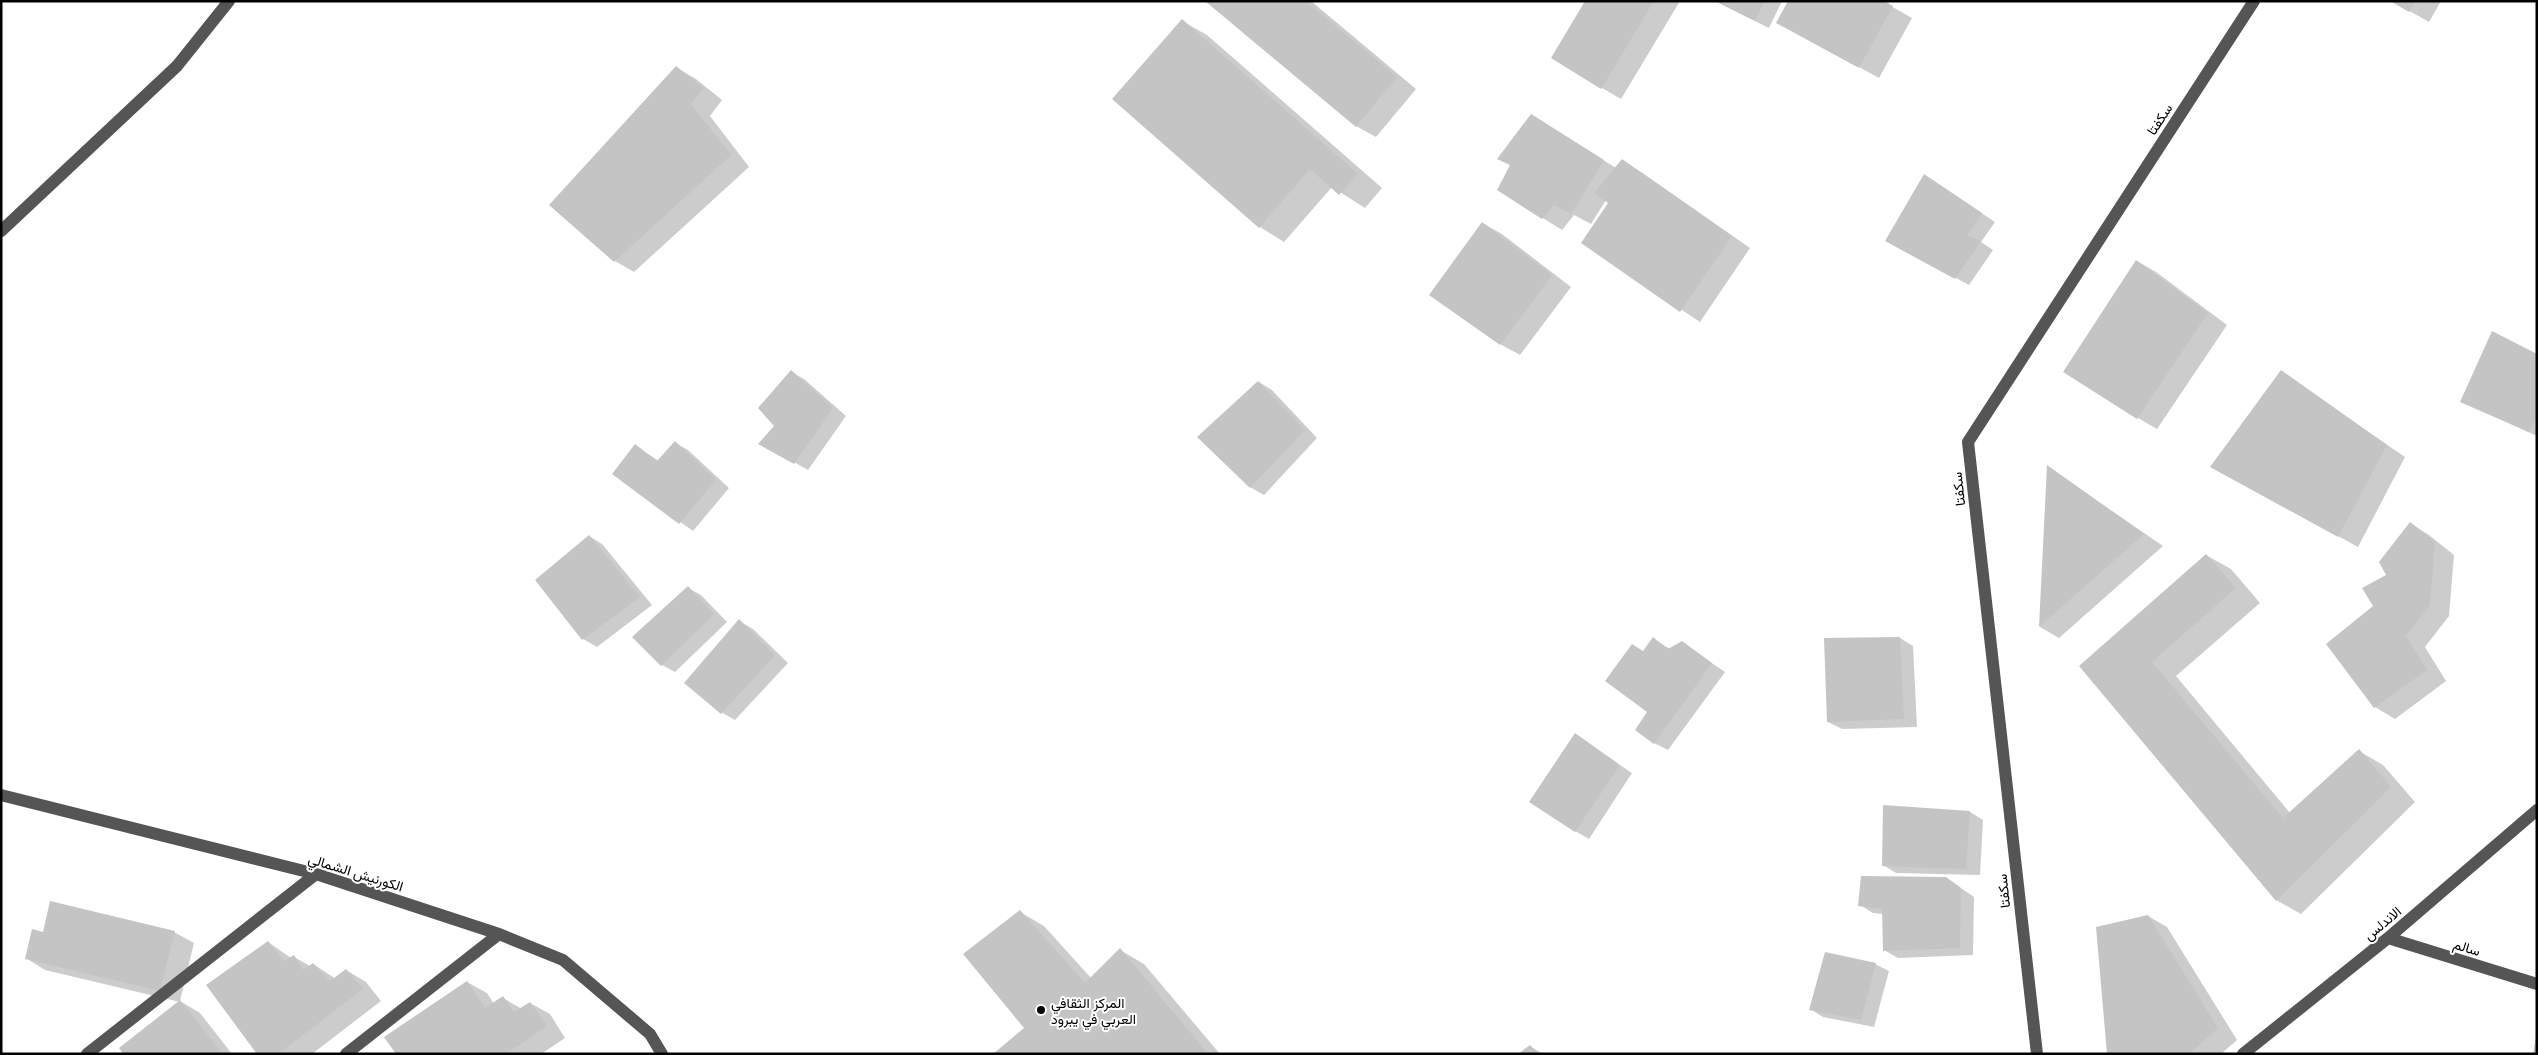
<svg xmlns="http://www.w3.org/2000/svg" width="2538" height="1055" font-family="'Open Sans',Vazirmatn,sans-serif">
<style>
.shadow{fill:#0003}
.building{fill:#c4c4c4}
.lines{fill:none;stroke-linecap:round;stroke-linejoin:round}
.minor{stroke:#555;stroke-width:12}
.poi-dot{fill:#000;stroke:#fff;stroke-width:2}
.labels{text-anchor:middle;dominant-baseline:central;stroke-width:4;stroke-linejoin:round;paint-order:stroke}
.street-label{font-size:14px;fill:#000;stroke:#fff}
.poi-label{font-size:14px;fill:#000;stroke:#fff;text-anchor:start}
</style>
<rect width="100%" height="100%" fill="#fff"/>
<path class="shadow" d="M 1207,1 L 1311,1 L 1416,89 L 1376,137 L 1356,126 Z
M 1586,1 L 1680,1 L 1621,99 L 1602,88 Z
M 1715,1 L 1782,1 L 1769,28 Z
M 1882,1 L 1912,18 L 1879,78 L 1797,33 Z
M 2392,1 L 2441,1 L 2429,22 Z
M 1182,21 L 1207,35 L 1382,188 L 1365,208 L 1332,187 L 1284,242 L 1260,227 Z
M 677,68 L 696,79 L 722,100 L 710,116 L 749,167 L 634,272 L 615,261 Z
M 1532,115 L 1616,168 L 1622,161 L 1641,172 L 1750,248 L 1700,322 L 1582,243 L 1610,202 L 1606,200 L 1591,224 L 1574,215 L 1562,230 L 1498,190 L 1512,166 Z
M 1938,184 L 1995,222 L 1981,242 L 1993,250 L 1969,285 L 1900,248 Z
M 1482,223 L 1502,234 L 1571,287 L 1520,355 L 1500,344 Z
M 2137,261 L 2156,272 L 2227,325 L 2157,429 L 2138,418 Z
M 2537,356 L 2537,436 L 2462,402 Z
M 791,372 L 804,379 L 846,416 L 808,470 L 760,443 L 775,426 Z
M 2281,372 L 2405,457 L 2358,547 L 2231,477 Z
M 1259,382 L 1272,390 L 1317,438 L 1264,495 L 1250,487 Z
M 675,443 L 688,450 L 729,488 L 693,531 L 613,474 L 635,446 L 659,461 Z
M 2048,467 L 2163,546 L 2059,638 L 2040,627 Z
M 2410,523 L 2429,535 L 2454,555 L 2449,616 L 2425,647 L 2446,681 L 2395,719 L 2375,707 L 2327,645 L 2375,606 Z
M 589,536 L 602,544 L 652,605 L 597,647 L 583,639 L 537,580 Z
M 2206,555 L 2231,569 L 2260,603 L 2176,676 L 2290,813 L 2359,751 L 2383,765 L 2415,802 L 2301,914 L 2276,900 L 2081,666 Z
M 688,588 L 701,595 L 727,622 L 675,672 L 662,665 Z
M 739,621 L 753,629 L 788,663 L 735,720 L 721,712 Z
M 1900,638 L 1913,646 L 1917,727 L 1842,729 L 1828,722 Z
M 1653,639 L 1670,649 L 1682,643 L 1725,672 L 1668,750 L 1654,743 L 1649,712 L 1644,652 Z
M 1575,735 L 1632,773 L 1589,839 L 1575,831 Z
M 1970,812 L 1983,820 L 1980,875 L 1896,873 L 1883,865 Z
M 1946,878 L 1974,897 L 1973,955 L 1898,958 L 1884,950 L 1883,914 L 1873,913 L 1860,905 Z
M 1020,912 L 1044,926 L 1091,978 L 1120,950 L 1144,964 L 1220,1054 L 995,1054 L 1026,1028 Z
M 2148,916 L 2167,927 L 2237,1040 L 2221,1054 L 2109,1054 Z
M 174,932 L 194,943 L 180,1001 L 200,1013 L 232,1054 L 124,1054 L 180,1002 L 45,970 L 26,958 L 44,934 Z
M 268,942 L 291,958 L 294,957 L 310,966 L 313,964 L 336,979 L 346,970 L 366,982 L 381,1001 L 312,1054 L 258,1054 Z
M 1875,964 L 1889,971 L 1874,1027 L 1823,1017 L 1810,1009 Z
M 467,982 L 487,993 L 494,1004 L 503,998 L 522,1009 L 530,1003 L 550,1014 L 565,1038 L 541,1054 L 398,1054 Z
M 1530,1046 L 1543,1054 L 1520,1054 Z"/>
<path class="building" d="M 1205,1 L 1306,1 L 1397,77 L 1356,127 Z
M 1585,1 L 1654,1 L 1601,89 L 1551,58 Z
M 1715,1 L 1765,1 L 1755,21 Z
M 1788,1 L 1884,1 L 1893,6 L 1859,68 L 1776,23 Z
M 2390,1 L 2415,1 L 2409,12 Z
M 1182,19 L 1358,174 L 1339,195 L 1310,169 L 1259,228 L 1112,99 Z
M 676,66 L 704,88 L 691,104 L 731,155 L 614,262 L 549,205 Z
M 1531,114 L 1604,160 L 1571,214 L 1554,205 L 1542,219 L 1497,190 L 1510,165 L 1497,159 Z
M 1622,159 L 1732,236 L 1680,312 L 1581,243 L 1608,203 L 1594,193 Z
M 1924,174 L 1982,213 L 1967,235 L 1981,241 L 1955,279 L 1885,241 Z
M 1482,222 L 1552,275 L 1500,345 L 1429,295 Z
M 2136,260 L 2208,313 L 2137,419 L 2063,372 Z
M 2492,331 L 2537,354 L 2537,417 L 2529,432 L 2460,402 Z
M 791,370 L 833,408 L 794,464 L 758,444 L 774,426 L 758,408 Z
M 2281,370 L 2387,445 L 2338,537 L 2210,467 Z
M 1258,381 L 1305,430 L 1250,488 L 1197,437 Z
M 675,441 L 716,480 L 679,524 L 612,474 L 635,444 L 657,461 Z
M 2047,465 L 2144,534 L 2039,627 Z
M 2410,522 L 2435,542 L 2430,605 L 2406,636 L 2427,670 L 2374,708 L 2326,644 L 2373,606 L 2362,588 L 2386,575 L 2379,562 Z
M 589,535 L 640,597 L 582,640 L 535,580 Z
M 2206,554 L 2236,588 L 2152,662 L 2283,818 L 2359,749 L 2391,787 L 2276,901 L 2079,666 Z
M 688,586 L 714,614 L 661,666 L 632,637 Z
M 739,619 L 775,655 L 721,714 L 684,683 Z
M 1653,637 L 1668,649 L 1682,641 L 1712,663 L 1654,744 L 1635,730 L 1647,712 L 1605,681 L 1632,644 L 1643,651 Z
M 1900,637 L 1904,719 L 1827,722 L 1824,638 Z
M 1575,733 L 1620,765 L 1575,832 L 1529,802 Z
M 1883,805 L 1970,811 L 1966,869 L 1882,866 Z
M 1861,876 L 1946,877 L 1961,888 L 1960,948 L 1883,951 L 1882,909 L 1858,906 Z
M 50,901 L 175,931 L 160,991 L 25,959 L 32,929 L 43,932 Z
M 1020,910 L 1085,983 L 1120,948 L 1208,1054 L 993,1054 L 1024,1028 L 963,954 Z
M 2148,915 L 2218,1028 L 2189,1054 L 2107,1054 L 2096,927 Z
M 268,941 L 284,961 L 294,955 L 303,970 L 313,963 L 330,981 L 346,969 L 363,989 L 278,1054 L 257,1054 L 206,985 Z
M 1825,952 L 1876,963 L 1861,1020 L 1809,1010 Z
M 467,981 L 485,1008 L 503,996 L 514,1012 L 530,1002 L 547,1026 L 506,1054 L 396,1054 L 384,1037 Z
M 180,1000 L 223,1054 L 123,1054 L 119,1048 Z
M 2536,1037 L 2537,1054 L 2533,1054 Z
M 1530,1045 L 1538,1054 L 1518,1054 Z"/>
<g class="lines">
<path class="minor" d="M 1,231 L 177,66 L 229,1
M 1,795 L 316,874 L 499,934 L 563,960 L 650,1034 L 662,1054
M 2388,938 L 2537,984
M 87,1054 L 316,874
M 346,1054 L 499,934
M 2037,1054 L 1968,442 L 2254,1
M 2243,1054 L 2388,938 L 2537,810"/>
</g>
<circle class="poi-dot" cx="1041" cy="1010" r="5"/>
<g class="labels">
<g class="street-label">
<text transform="translate(2159 119) rotate(-57)">سكفتا</text>
<text transform="translate(1958 489) rotate(-96)">سكفتا</text>
<text transform="translate(356 872) rotate(17)">الكورنيش الشمالي</text>
<text transform="translate(2003 891) rotate(-96)">سكفتا</text>
<text transform="translate(2382 923) rotate(-40)">الاندلس</text>
<text transform="translate(2467 947) rotate(17)">سالم</text>
</g>
<g class="poi-label">
<text x="1051" y="1002">المركز الثقافي<tspan x="1051" dy="16">العربي في يبرود</tspan></text>
</g>
</g>
<rect width="2538" height="1055" fill="none" stroke="#000000" stroke-width="5"/>
</svg>
